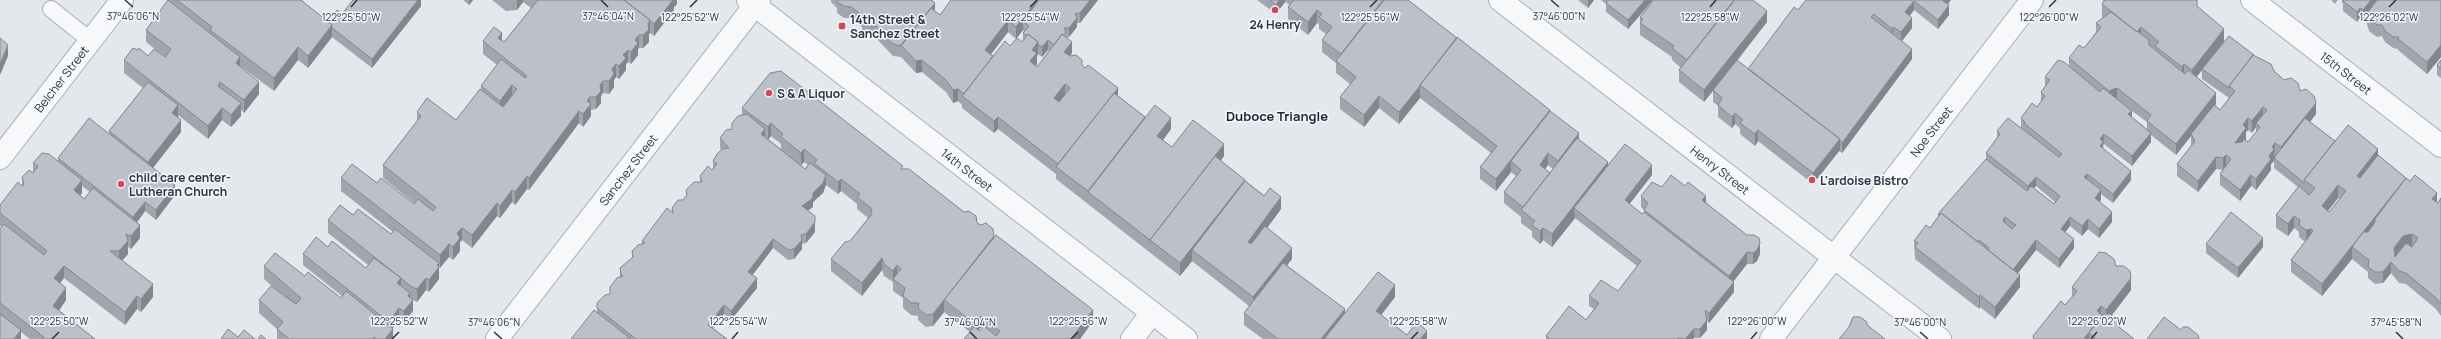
<svg xmlns="http://www.w3.org/2000/svg" width="2441" height="339" font-family="Manrope,sans-serif">
<style>
.lines{fill:none;stroke-linecap:round;stroke-linejoin:round}
.service-casing{stroke:#a9aeb7;stroke-width:18}
.minor-casing{stroke:#a9aeb7;stroke-width:24}
.tertiary-casing{stroke:#a9aeb7;stroke-width:24}
.service{stroke:#f7f8fa;stroke-width:16}
.minor{stroke:#f7f8fa;stroke-width:22}
.tertiary{stroke:#f7f8fa;stroke-width:22}
.wall{fill:#a1a5ae;fill-rule:evenodd}
.shaded-wall{fill:#83868d}
.building{fill:#bbc0ca;stroke:#83868d;fill-rule:evenodd}
.ticks{fill:none;stroke:#2b3445;stroke-width:1.5}
.poi-dot{fill:#d1495b;stroke:#f4f6f9;stroke-width:1.5}
.labels{text-anchor:middle;dominant-baseline:central;stroke-width:3;stroke-linejoin:round;paint-order:stroke}
.poi-label{font-size:12px;font-weight:bold;fill:#2b3445;stroke:#f4f6f9;text-anchor:start}
.street-label{font-size:12px;fill:#2b3445;stroke:#f4f6f9}
.neighbourhood-label{font-size:13px;font-weight:bold;fill:#1d2536;stroke:#f4f6f9}
.ticks-label{font-size:10px;text-anchor:middle;fill:#2b3445;stroke:#f4f6f9;stroke-width:3;stroke-linejoin:round;paint-order:stroke}
</style>
<rect width="100%" height="100%" fill="#e4e7ec"/>
<g class="lines">
<g class="service-casing">
<path id="service" d="M 51,9 L 91,41"/>
</g>
<g class="minor-casing">
<g id="minor">
<path id="s1" d="M 1500,0 L 1940,339"/>
<path id="s2" d="M 2252,0 L 2441,146"/>
<path id="s3" d="M 0,158 L 122,0"/>
<path id="s4" d="M 497,339 L 759,0"/>
<path d="M 1132,339 L 1152,313"/>
<path id="s5" d="M 1771,339 L 2032,0"/>
</g>
</g>
<g class="tertiary-casing">
<g id="tertiary">
<path id="s6" d="M 748,0 L 1186,339"/>
</g>
</g>
<use href="#service" class="service"/>
<use href="#minor" class="minor"/>
<use href="#tertiary" class="tertiary"/>
</g>
<path class="wall" d="M 168,0 L 301,0 L 328,21 L 342,14 L 421,0 L 421,6 L 372,68 L 332,37 L 308,68 L 298,60 L 274,91 L 240,66 L 240,67 L 259,94 L 244,113 L 241,110 L 241,116 L 231,127 L 222,120 L 208,139 L 178,115 L 181,132 L 153,168 L 175,195 L 156,220 L 145,211 L 137,223 L 140,238 L 131,249 L 128,247 L 128,254 L 122,261 L 153,297 L 141,312 L 137,309 L 125,325 L 64,278 L 60,283 L 66,300 L 59,311 L 95,339 L 30,339 L 21,332 L 21,339 L 0,339 L 0,229 L 2,227 L 0,226 L 0,205 L 22,186 L 22,177 L 33,172 L 33,163 L 58,161 L 58,158 L 109,134 L 109,131 L 143,88 L 124,73 L 124,60 L 138,50 L 148,56 L 165,57 L 146,42 L 146,30 L 168,1 ZM 82,186 L 90,192 L 84,199 L 80,195 L 82,193 Z
M 463,0 L 473,0 L 469,5 Z
M 492,0 L 677,0 L 677,4 L 674,7 L 674,10 L 654,36 L 650,33 L 649,34 L 649,42 L 643,48 L 639,48 L 638,49 L 638,55 L 631,64 L 628,62 L 626,64 L 626,70 L 619,79 L 616,77 L 614,80 L 614,87 L 609,94 L 603,93 L 601,96 L 601,103 L 596,109 L 591,110 L 591,116 L 583,127 L 579,123 L 529,190 L 527,189 L 515,205 L 512,202 L 500,218 L 497,216 L 472,248 L 462,240 L 460,242 L 460,251 L 453,260 L 449,257 L 439,268 L 439,279 L 429,292 L 426,290 L 417,302 L 413,300 L 413,311 L 404,322 L 399,319 L 393,328 L 393,339 L 277,339 L 277,329 L 259,313 L 259,300 L 276,290 L 264,279 L 264,266 L 305,276 L 341,298 L 342,296 L 303,265 L 303,254 L 328,247 L 366,268 L 368,265 L 328,233 L 328,220 L 353,215 L 391,234 L 393,232 L 341,191 L 341,178 L 377,183 L 414,204 L 414,203 L 383,178 L 383,165 L 417,121 L 417,112 L 456,120 L 481,90 L 481,86 L 497,65 L 483,54 L 483,41 L 502,40 L 504,42 L 531,8 L 523,2 L 517,10 L 506,11 Z
M 831,0 L 933,0 L 932,1 L 935,11 L 940,15 L 951,0 L 1098,0 L 1080,23 L 1077,23 L 1077,27 L 1069,37 L 1067,38 L 1072,53 L 1070,56 L 1082,65 L 1118,96 L 1145,117 L 1171,129 L 1163,140 L 1172,147 L 1224,156 L 1221,161 L 1281,209 L 1267,228 L 1292,259 L 1287,265 L 1345,314 L 1395,297 L 1381,315 L 1407,335 L 1427,339 L 1263,339 L 1244,325 L 1244,313 L 1249,306 L 1192,261 L 1180,276 L 1056,179 L 1056,174 L 998,129 L 994,133 L 962,108 L 962,105 L 958,101 L 953,103 L 946,92 L 922,72 L 916,73 L 901,57 L 893,56 L 876,38 L 870,38 L 862,32 L 862,27 L 851,18 L 844,18 L 837,13 L 837,8 L 831,2 ZM 1023,30 L 1024,31 L 1023,33 L 1023,41 L 1022,42 L 1010,46 L 993,57 L 991,54 L 1008,32 L 1016,39 ZM 1048,50 L 1049,51 L 1037,67 L 1036,65 L 1037,64 L 1037,56 L 1038,54 L 1042,57 Z
M 1257,0 L 1408,0 L 1550,111 L 1579,140 L 1608,165 L 1652,175 L 1629,204 L 1642,214 L 1644,212 L 1644,210 L 1641,207 L 1641,196 L 1662,187 L 1706,202 L 1760,254 L 1757,261 L 1753,264 L 1747,264 L 1733,282 L 1734,292 L 1709,323 L 1707,321 L 1707,330 L 1700,338 L 1694,338 L 1693,339 L 1546,339 L 1546,336 L 1586,320 L 1594,309 L 1589,306 L 1589,296 L 1618,291 L 1637,266 L 1575,218 L 1552,247 L 1543,240 L 1540,244 L 1532,237 L 1532,231 L 1521,223 L 1521,217 L 1504,203 L 1504,192 L 1516,176 L 1511,172 L 1496,191 L 1480,179 L 1480,167 L 1491,153 L 1420,98 L 1399,124 L 1379,108 L 1364,127 L 1340,109 L 1340,97 L 1350,84 L 1336,73 L 1336,63 L 1322,52 L 1322,40 L 1326,34 L 1319,29 L 1319,24 L 1317,23 L 1308,35 L 1288,19 L 1288,7 L 1290,5 L 1285,2 L 1276,14 ZM 1548,165 L 1553,169 L 1550,173 L 1545,169 Z
M 1578,0 L 1594,0 L 1588,8 Z
M 1601,0 L 1653,0 L 1628,29 L 1606,12 L 1606,4 Z
M 1806,0 L 1951,0 L 1948,4 L 1949,15 L 1938,29 L 1914,10 L 1909,16 L 1912,28 L 1902,41 L 1912,59 L 1842,153 L 1839,151 L 1813,184 L 1758,141 L 1755,146 L 1740,134 L 1740,128 L 1735,124 L 1732,128 L 1718,117 L 1718,106 L 1713,102 L 1713,91 L 1704,102 L 1679,82 L 1679,70 L 1681,68 L 1672,60 L 1672,57 L 1640,35 L 1640,17 L 1767,22 L 1737,61 L 1748,69 Z
M 2103,0 L 2197,0 L 2196,77 L 2216,104 L 2215,105 L 2220,110 L 2229,98 L 2202,79 L 2202,69 L 2274,71 L 2284,80 L 2300,91 L 2316,114 L 2310,122 L 2335,141 L 2378,156 L 2438,203 L 2441,198 L 2441,316 L 2436,309 L 2406,284 L 2399,283 L 2391,273 L 2383,283 L 2375,284 L 2368,278 L 2368,272 L 2352,259 L 2322,296 L 2291,272 L 2291,260 L 2305,242 L 2299,237 L 2299,232 L 2294,228 L 2288,236 L 2276,228 L 2276,215 L 2298,187 L 2274,168 L 2274,161 L 2271,164 L 2271,170 L 2256,190 L 2251,186 L 2240,201 L 2220,185 L 2220,174 L 2223,170 L 2216,169 L 2198,192 L 2177,176 L 2177,164 L 2191,146 L 2191,136 L 2176,155 L 2151,135 L 2151,142 L 2132,166 L 2104,144 L 2103,145 L 2103,149 L 2131,180 L 2113,203 L 2101,194 L 2101,200 L 2099,202 L 2112,222 L 2099,238 L 2088,229 L 2082,236 L 2070,226 L 2065,232 L 2074,248 L 2059,268 L 2036,250 L 2017,273 L 2020,287 L 1995,319 L 1980,307 L 1979,309 L 1915,259 L 1914,241 L 1930,228 L 1938,217 L 1938,214 L 1986,159 L 1986,153 L 1997,138 L 1997,131 L 2021,128 L 2021,118 L 2037,107 L 2041,102 L 2041,92 L 2045,86 L 2045,77 L 2069,67 L 2069,58 L 2084,48 L 2096,32 L 2096,23 L 2103,18 L 2102,17 L 2102,4 L 2103,2 ZM 2132,111 L 2147,122 L 2147,129 L 2132,117 ZM 2256,127 L 2256,132 L 2248,142 L 2246,140 L 2246,132 L 2248,130 L 2252,133 ZM 2036,186 L 2055,202 L 2054,204 L 2034,188 ZM 2338,198 L 2340,199 L 2329,212 L 2328,211 Z
M 2331,0 L 2338,0 L 2335,4 Z
M 2342,0 L 2441,0 L 2441,57 L 2427,74 L 2398,50 L 2398,49 L 2393,48 L 2385,42 L 2382,36 L 2377,37 L 2369,31 L 2367,24 L 2367,15 L 2363,20 L 2360,17 L 2357,22 L 2343,11 L 2343,3 L 2342,3 Z
M 2441,60 L 2441,78 L 2437,75 L 2437,65 Z
M 742,108 L 903,169 L 977,223 L 1093,321 L 1080,339 L 964,339 L 970,332 L 944,312 L 933,326 L 926,327 L 918,320 L 918,316 L 911,315 L 903,308 L 903,298 L 893,291 L 893,282 L 884,276 L 882,270 L 862,296 L 831,271 L 831,259 L 850,241 L 868,218 L 857,209 L 857,204 L 841,191 L 838,194 L 826,185 L 823,193 L 813,202 L 813,207 L 808,210 L 815,232 L 806,243 L 802,244 L 802,249 L 794,259 L 788,260 L 773,248 L 752,275 L 757,288 L 731,320 L 724,314 L 713,328 L 727,339 L 571,339 L 597,312 L 597,303 L 610,294 L 610,287 L 620,277 L 620,268 L 632,258 L 632,251 L 642,244 L 642,241 L 672,212 L 672,208 L 683,200 L 700,182 L 700,176 L 712,170 L 713,169 L 713,161 L 722,150 L 720,148 L 720,138 L 732,129 L 732,123 L 742,115 ZM 771,136 L 781,144 L 781,149 L 768,139 ZM 804,162 L 808,165 L 805,169 L 801,165 ZM 981,327 L 983,328 L 980,331 L 979,330 Z
M 2206,244 L 2263,247 L 2238,278 L 2206,253 Z
M 2116,266 L 2131,290 L 2111,316 L 2119,327 L 2134,339 L 2033,339 L 2033,336 L 2065,305 L 2072,297 L 2072,287 Z"/>
<path class="shaded-wall" d="M 418,0 L 421,0 L 421,6 L 372,68 L 372,59 Z
M 469,0 L 473,0 L 469,5 Z
M 517,0 L 523,0 L 523,2 L 517,10 Z
M 672,0 L 677,0 L 677,4 L 674,7 L 674,10 L 654,36 L 654,24 Z
M 1037,0 L 1043,0 L 1023,21 L 1023,30 L 1016,39 L 1016,27 Z
M 1090,0 L 1098,0 L 1080,23 L 1080,13 Z
M 1279,0 L 1285,0 L 1285,2 L 1276,14 L 1276,5 Z
M 1383,0 L 1391,0 L 1341,65 L 1341,54 Z
M 1588,0 L 1594,0 L 1588,8 Z
M 1645,0 L 1653,0 L 1628,29 L 1628,20 Z
M 1944,0 L 1951,0 L 1943,10 L 1943,1 Z
M 2371,0 L 2377,0 L 2377,3 L 2367,13 L 2367,15 L 2363,20 L 2363,10 Z
M 1914,1 L 1914,10 L 1905,22 L 1905,12 Z
M 935,3 L 935,14 L 901,45 Z
M 1949,5 L 1949,15 L 1938,29 L 1938,20 Z
M 2360,8 L 2360,17 L 2357,22 L 2357,12 Z
M 1317,10 L 1317,23 L 1308,35 L 1308,22 Z
M 1767,11 L 1767,22 L 1704,102 L 1704,90 Z
M 1077,18 L 1077,27 L 1069,37 L 1069,28 Z
M 1912,18 L 1912,28 L 1901,42 L 1901,32 Z
M 650,20 L 650,33 L 649,34 L 649,42 L 643,48 L 643,35 L 648,24 Z
M 1008,20 L 1008,32 L 985,62 L 985,50 Z
M 332,25 L 332,37 L 308,68 L 308,56 Z
M 1893,27 L 1893,36 L 1892,38 L 1892,29 Z
M 2141,27 L 2141,40 L 2137,32 Z
M 2224,29 L 2224,42 L 2192,83 L 2192,70 Z
M 502,33 L 502,46 L 498,38 Z
M 639,35 L 639,48 L 638,49 L 638,55 L 631,64 L 631,52 L 635,40 Z
M 1048,40 L 1048,50 L 1042,57 L 1042,47 Z
M 1038,42 L 1038,54 L 1037,56 L 1037,64 L 1030,72 L 1030,61 L 1032,50 Z
M 1072,42 L 1072,53 L 1064,63 L 1064,52 Z
M 8,45 L 8,56 L 0,75 L 0,64 Z
M 2441,45 L 2441,57 L 2427,74 L 2427,62 Z
M 298,47 L 298,60 L 274,91 L 274,78 Z
M 1912,49 L 1912,59 L 1842,153 L 1842,143 Z
M 628,50 L 628,62 L 626,64 L 626,70 L 619,79 L 619,66 L 623,55 Z
M 240,57 L 240,69 L 236,63 Z
M 922,60 L 922,72 L 916,73 L 916,61 Z
M 616,64 L 616,77 L 614,80 L 614,87 L 609,94 L 609,81 L 612,69 Z
M 2184,64 L 2184,77 L 2182,80 L 2182,67 Z
M 603,81 L 603,93 L 601,96 L 601,103 L 596,109 L 596,97 L 600,85 Z
M 220,82 L 220,95 L 218,86 Z
M 259,82 L 259,94 L 244,113 L 244,100 Z
M 1065,84 L 1065,96 L 1054,109 L 1054,98 Z
M 512,85 L 512,98 L 500,114 L 500,101 Z
M 1420,86 L 1420,98 L 1399,124 L 1399,112 Z
M 1118,88 L 1118,99 L 1058,168 Z
M 2117,88 L 2117,99 L 2109,103 L 2109,91 Z
M 958,89 L 958,101 L 953,103 L 953,90 Z
M 2216,93 L 2216,104 L 2191,135 L 2191,134 L 2191,136 L 2176,155 L 2176,144 Z
M 1379,96 L 1379,108 L 1364,127 L 1364,115 Z
M 590,97 L 591,116 L 583,127 L 583,114 L 587,101 Z
M 241,103 L 241,116 L 231,127 L 231,115 Z
M 2316,103 L 2316,114 L 2281,159 L 2281,147 Z
M 178,105 L 178,118 L 172,113 Z
M 2263,107 L 2263,118 L 2256,123 L 2256,127 L 2252,133 L 2252,121 Z
M 222,108 L 222,120 L 208,139 L 208,126 Z
M 1550,110 L 1550,122 L 1511,161 L 1511,172 L 1496,191 L 1496,179 Z
M 579,111 L 579,123 L 529,190 L 529,178 Z
M 2132,111 L 2132,120 L 2128,114 Z
M 1735,113 L 1735,124 L 1732,128 L 1732,117 Z
M 998,117 L 998,129 L 994,133 L 994,121 Z
M 1171,118 L 1171,129 L 1157,148 L 1157,136 Z
M 2248,118 L 2248,130 L 2246,132 L 2246,139 L 2235,154 L 2235,143 L 2243,125 Z
M 181,120 L 181,132 L 148,174 L 148,162 Z
M 771,123 L 771,136 L 768,140 L 768,127 Z
M 765,129 L 765,138 L 761,134 Z
M 1758,130 L 1758,141 L 1755,146 L 1755,134 Z
M 1579,133 L 1579,145 L 1558,172 L 1558,161 Z
M 2151,133 L 2151,142 L 2132,166 L 2132,156 Z
M 2104,134 L 2103,151 L 2100,156 L 2100,139 Z
M 1840,139 L 1840,150 L 1813,184 L 1813,173 Z
M 2275,143 L 2274,159 L 2274,158 L 2274,161 L 2271,164 L 2271,170 L 2256,190 L 2256,179 L 2269,156 L 2272,147 Z
M 1224,144 L 1224,156 L 1156,244 L 1151,240 Z
M 804,149 L 804,162 L 801,165 L 801,153 Z
M 2378,149 L 2378,161 L 2357,188 L 2357,176 Z
M 1548,153 L 1548,165 L 1540,176 L 1540,165 Z
M 2226,155 L 2226,166 L 2223,170 L 2223,158 Z
M 2216,157 L 2216,169 L 2198,192 L 2198,181 Z
M 1608,162 L 1608,175 L 1574,208 L 1575,218 L 1552,247 L 1552,234 Z
M 1652,165 L 1652,175 L 1625,210 L 1625,200 Z
M 2131,171 L 2131,180 L 2113,203 L 2113,194 Z
M 2087,174 L 2087,183 L 2084,177 Z
M 826,175 L 826,184 L 823,193 L 813,202 L 813,207 L 802,215 L 802,206 L 813,193 Z
M 2251,175 L 2251,186 L 2240,201 L 2240,190 Z
M 527,176 L 527,189 L 515,205 L 515,192 Z
M 2036,177 L 2036,186 L 2028,195 L 2028,186 Z
M 2406,178 L 2406,190 L 2375,222 L 2375,219 L 2375,230 L 2352,247 L 2352,259 L 2322,296 L 2322,284 Z
M 841,179 L 841,191 L 838,194 L 838,182 Z
M 82,180 L 82,193 L 74,203 L 74,190 Z
M 1245,180 L 1192,250 L 1192,261 L 1180,276 L 1180,263 Z
M 175,185 L 175,195 L 156,220 L 156,210 Z
M 2338,185 L 2338,198 L 2322,218 L 2322,206 Z
M 512,190 L 512,202 L 500,218 L 500,206 Z
M 2101,190 L 2101,200 L 2095,208 L 2095,198 Z
M 2437,193 L 2437,204 L 2432,199 Z
M 1706,196 L 1706,207 L 1702,200 Z
M 1281,197 L 1281,209 L 1248,254 L 1248,242 Z
M 145,202 L 145,211 L 133,227 L 133,217 Z
M 497,203 L 497,216 L 472,248 L 472,235 Z
M 2112,212 L 2112,222 L 2099,238 L 2099,229 Z
M 2294,216 L 2294,228 L 2288,236 L 2288,224 Z
M 2005,217 L 2005,227 L 2003,221 Z
M 2070,217 L 2070,226 L 2061,238 L 2061,229 Z
M 2088,219 L 2088,229 L 2082,236 L 2082,226 Z
M 815,222 L 815,232 L 806,243 L 806,234 Z
M 140,225 L 140,238 L 131,249 L 131,236 Z
M 462,228 L 462,240 L 460,242 L 460,251 L 453,260 L 453,247 L 457,233 Z
M 1543,228 L 1543,240 L 1540,244 L 1540,231 Z
M 2311,229 L 2311,241 L 2306,243 L 2306,230 Z
M 2412,234 L 2412,246 L 2403,248 L 2394,259 L 2394,248 L 2403,236 Z
M 994,236 L 994,248 L 944,300 L 944,312 L 933,326 L 933,314 Z
M 2263,238 L 2263,247 L 2238,278 L 2238,268 Z
M 773,239 L 773,248 L 748,281 L 748,272 Z
M 2074,239 L 2074,248 L 2059,268 L 2059,259 Z
M 802,240 L 802,249 L 794,259 L 794,249 Z
M 2036,240 L 2036,250 L 2012,281 L 2012,271 Z
M 128,241 L 128,254 L 119,264 L 119,251 Z
M 1760,243 L 1760,254 L 1757,261 L 1753,264 L 1753,253 Z
M 449,244 L 449,257 L 440,268 L 440,255 Z
M 1292,248 L 1292,259 L 1253,309 L 1253,297 Z
M 1747,252 L 1747,264 L 1729,287 L 1729,276 Z
M 882,258 L 882,270 L 862,296 L 862,283 Z
M 2391,262 L 2391,273 L 2383,283 L 2383,272 Z
M 439,263 L 439,268 L 439,267 L 439,279 L 429,292 L 429,280 Z
M 897,265 L 897,277 L 893,279 L 893,271 Z
M 64,266 L 64,278 L 54,291 L 54,278 Z
M 2020,275 L 2020,287 L 1995,319 L 1995,307 Z
M 401,278 L 401,290 L 397,283 Z
M 426,278 L 426,290 L 417,302 L 417,289 Z
M 757,278 L 757,288 L 731,320 L 731,311 Z
M 2131,278 L 2131,290 L 2106,323 L 2106,310 Z
M 1734,282 L 1734,292 L 1709,323 L 1709,313 Z
M 153,284 L 153,297 L 141,312 L 141,299 Z
M 1395,285 L 1395,297 L 1376,322 L 1376,311 Z
M 66,288 L 66,300 L 53,319 L 53,306 Z
M 410,293 L 410,304 L 413,300 L 413,311 L 404,322 L 404,311 L 408,296 Z
M 1980,295 L 1980,307 L 1979,309 L 1979,297 Z
M 137,296 L 137,309 L 125,325 L 125,312 Z
M 724,305 L 724,314 L 708,334 L 708,325 Z
M 2101,306 L 2101,317 L 2089,333 L 2089,339 L 2084,339 L 2097,311 Z
M 399,308 L 399,319 L 389,333 L 389,322 Z
M 1345,309 L 1345,320 L 1330,339 L 1321,339 Z
M 1093,310 L 1093,321 L 1080,339 L 1071,339 Z
M 981,316 L 981,327 L 975,335 L 975,324 Z
M 1707,320 L 1707,330 L 1700,338 L 1700,329 Z
M 393,329 L 393,339 L 385,339 Z
M 1694,329 L 1694,338 L 1693,339 L 1685,339 Z
M 21,330 L 21,339 L 14,339 Z
M 1427,331 L 1427,339 L 1420,339 Z"/>
<path class="building" d="M 168,0 L 240,57 L 236,63 L 259,82 L 244,100 L 220,82 L 218,86 L 241,103 L 231,115 L 222,108 L 208,126 L 124,60 L 133,48 L 138,50 L 139,48 L 148,56 L 154,49 L 165,57 L 171,49 L 146,30 Z
M 177,0 L 301,0 L 332,25 L 308,56 L 298,47 L 274,78 L 210,30 L 212,27 Z
M 353,0 L 418,0 L 372,59 L 332,28 L 332,25 L 328,21 L 337,10 L 342,14 Z
M 538,0 L 624,0 L 650,20 L 648,24 L 649,30 L 643,35 L 639,35 L 635,40 L 638,43 L 631,52 L 628,50 L 623,55 L 626,58 L 619,66 L 616,64 L 612,69 L 614,74 L 609,81 L 603,81 L 600,85 L 601,91 L 596,97 L 590,97 L 587,101 L 591,104 L 583,114 L 579,111 L 529,178 L 527,176 L 515,192 L 512,190 L 500,206 L 497,203 L 472,235 L 462,228 L 457,233 L 460,238 L 453,247 L 449,244 L 440,255 L 341,178 L 352,164 L 377,183 L 381,178 L 414,204 L 418,199 L 433,211 L 436,207 L 383,165 L 421,116 L 417,112 L 427,98 L 456,120 L 480,89 L 503,107 L 517,89 L 512,85 L 500,101 L 481,86 L 501,59 L 525,78 L 527,76 L 483,41 L 494,27 L 502,33 L 498,38 L 504,42 Z
M 624,0 L 673,0 L 654,24 L 650,21 L 650,20 Z
M 838,0 L 931,0 L 935,3 L 901,46 L 893,44 L 876,26 L 870,27 L 862,20 L 863,16 L 851,7 L 844,6 L 837,2 Z
M 951,0 L 1037,0 L 1016,27 L 1008,20 L 985,50 L 993,56 L 964,94 L 958,89 L 953,90 L 946,80 L 922,60 L 916,61 L 901,45 L 931,8 L 940,15 Z
M 1039,0 L 1090,0 L 1080,13 L 1075,14 L 1077,18 L 1069,28 L 1064,28 L 1066,32 L 1063,35 L 1062,34 L 1054,45 L 1048,40 L 1042,47 L 1038,45 L 1038,42 L 1028,34 L 1027,36 L 1023,33 L 1029,26 L 1023,21 Z
M 1270,0 L 1279,0 L 1276,5 Z
M 1294,0 L 1383,0 L 1341,54 L 1322,40 L 1332,27 L 1319,17 L 1322,14 L 1317,10 L 1308,22 L 1288,7 Z
M 1384,0 L 1408,0 L 1457,38 L 1420,85 L 1420,86 L 1399,112 L 1379,96 L 1364,115 L 1340,97 L 1356,77 L 1336,61 Z
M 1608,0 L 1645,0 L 1628,20 L 1606,3 Z
M 1654,0 L 1734,0 L 1687,60 L 1672,48 L 1674,46 L 1640,23 L 1643,19 L 1640,17 Z
M 1735,0 L 1753,0 L 1767,11 L 1704,90 L 1679,70 Z
M 1806,0 L 1944,0 L 1943,1 L 1949,5 L 1938,20 L 1914,1 L 1905,12 L 1912,18 L 1901,32 L 1893,27 L 1892,29 L 1874,14 L 1871,17 L 1912,49 L 1842,143 L 1840,141 L 1840,139 L 1748,69 L 1794,7 L 1798,10 Z
M 2105,0 L 2197,0 L 2197,6 L 2224,29 L 2192,70 L 2184,64 L 2182,67 L 2155,46 L 2159,42 L 2141,27 L 2137,32 L 2102,4 Z
M 2344,0 L 2371,0 L 2363,10 L 2360,8 L 2357,12 L 2343,1 Z
M 2377,0 L 2441,0 L 2441,45 L 2427,62 L 2398,39 L 2399,37 L 2393,37 L 2385,31 L 2382,25 L 2377,25 L 2369,19 L 2367,13 Z
M 2111,12 L 2137,32 L 2137,31 L 2149,40 L 2149,45 L 2185,74 L 2188,70 L 2216,93 L 2176,144 L 2147,121 L 2151,115 L 2117,88 L 2109,91 L 2069,58 L 2079,45 L 2084,48 L 2101,27 L 2096,23 Z
M 1028,34 L 1038,42 L 1032,50 L 1037,53 L 1030,61 L 1037,67 L 1062,34 L 1072,42 L 1064,52 L 1070,56 L 1076,55 L 1082,60 L 1082,65 L 1085,68 L 1088,65 L 1118,88 L 1058,164 L 998,117 L 994,121 L 962,96 L 1005,41 L 1010,46 L 1017,38 L 1022,42 ZM 1065,84 L 1070,88 L 1059,102 L 1054,98 Z
M 2229,36 L 2254,55 L 2253,55 L 2229,86 L 2229,88 L 2202,69 Z
M 1457,37 L 1550,110 L 1496,179 L 1480,167 L 1497,146 L 1420,85 Z
M 0,38 L 8,45 L 0,64 Z
M 2253,55 L 2271,64 L 2274,71 L 2284,80 L 2291,78 L 2298,83 L 2300,91 L 2306,89 L 2314,96 L 2316,103 L 2281,147 L 2275,143 L 2272,147 L 2274,149 L 2269,156 L 2271,159 L 2256,179 L 2251,175 L 2240,190 L 2220,174 L 2231,159 L 2226,155 L 2223,158 L 2216,157 L 2198,181 L 2177,164 L 2195,141 L 2191,134 L 2214,105 L 2220,110 L 2235,91 L 2229,86 ZM 2263,107 L 2267,110 L 2256,123 L 2260,127 L 2248,142 L 2244,139 L 2242,142 L 2235,143 L 2246,128 L 2243,125 L 2248,118 L 2252,121 Z
M 1737,60 L 1840,139 L 1813,173 L 1758,130 L 1755,134 L 1740,123 L 1743,120 L 1735,113 L 1732,117 L 1718,105 L 1722,98 L 1713,90 Z
M 2058,60 L 2064,62 L 2100,92 L 2103,88 L 2132,111 L 2128,114 L 2151,133 L 2132,156 L 2104,134 L 2100,139 L 2103,142 L 2100,146 L 2131,171 L 2113,194 L 2087,174 L 2084,177 L 2101,190 L 2095,198 L 2112,212 L 2099,229 L 2088,219 L 2082,226 L 2070,217 L 2061,229 L 2074,239 L 2059,259 L 2036,240 L 2013,270 L 1988,250 L 1989,248 L 1979,240 L 1978,242 L 1941,213 L 1940,215 L 1938,214 L 1986,159 L 2027,191 L 2031,186 L 2054,204 L 2060,196 L 2036,177 L 2028,186 L 1986,153 L 2000,134 L 1997,131 L 2008,118 L 2059,157 L 2062,154 L 2024,123 L 2025,122 L 2021,118 L 2032,103 L 2037,107 L 2045,96 L 2041,92 L 2050,80 L 2045,77 ZM 2005,217 L 2016,225 L 2012,229 L 2003,221 Z
M 2441,60 L 2441,69 L 2437,65 Z
M 781,71 L 903,166 L 901,169 L 909,169 L 964,212 L 969,211 L 976,216 L 977,223 L 981,225 L 986,223 L 993,229 L 994,236 L 933,314 L 926,315 L 918,308 L 919,303 L 911,303 L 903,296 L 905,288 L 893,279 L 901,269 L 897,265 L 893,271 L 884,264 L 882,258 L 862,283 L 831,259 L 845,242 L 850,241 L 872,214 L 871,208 L 857,197 L 860,194 L 841,179 L 838,182 L 814,163 L 817,160 L 804,149 L 801,153 L 781,137 L 783,134 L 771,123 L 768,127 L 742,108 L 770,73 Z
M 148,82 L 178,105 L 172,113 L 181,120 L 148,162 L 109,131 Z
M 1114,93 L 1145,117 L 1088,191 L 1056,167 Z
M 1155,105 L 1171,118 L 1157,136 L 1172,147 L 1193,120 L 1224,144 L 1150,240 L 1088,192 Z
M 1550,111 L 1579,133 L 1558,161 L 1548,153 L 1540,165 L 1550,173 L 1523,207 L 1504,192 L 1521,170 L 1511,161 Z
M 747,114 L 765,129 L 761,134 L 805,169 L 810,163 L 826,175 L 823,183 L 813,193 L 813,198 L 802,206 L 815,216 L 815,222 L 806,234 L 801,235 L 802,240 L 794,249 L 788,250 L 773,239 L 748,272 L 757,278 L 731,311 L 724,305 L 708,325 L 727,339 L 636,339 L 597,308 L 597,303 L 605,295 L 610,294 L 610,287 L 617,278 L 623,276 L 621,274 L 620,268 L 633,257 L 632,251 L 638,245 L 645,243 L 642,241 L 667,208 L 673,213 L 672,208 L 678,200 L 683,200 L 687,195 L 686,190 L 694,182 L 702,182 L 700,176 L 708,166 L 712,170 L 717,164 L 713,161 L 717,154 L 722,149 L 729,148 L 720,138 L 726,130 L 732,129 L 732,123 L 738,116 Z
M 89,118 L 175,185 L 156,210 L 145,202 L 133,217 L 58,158 Z
M 2305,118 L 2335,141 L 2304,180 L 2304,183 L 2274,158 Z
M 2348,125 L 2378,149 L 2357,176 L 2360,178 L 2378,155 L 2406,178 L 2322,284 L 2291,260 L 2313,231 L 2311,229 L 2306,230 L 2299,225 L 2300,220 L 2294,216 L 2288,224 L 2276,215 L 2299,186 L 2309,195 L 2315,188 L 2304,180 ZM 2338,185 L 2346,191 L 2329,212 L 2322,206 Z
M 1577,138 L 1608,162 L 1552,234 L 1543,228 L 1540,231 L 1532,225 L 1535,221 L 1521,210 Z
M 1625,144 L 1652,165 L 1625,200 L 1642,214 L 1644,212 L 1734,282 L 1709,313 L 1705,310 L 1707,320 L 1700,329 L 1694,329 L 1685,339 L 1678,338 L 1678,339 L 1548,339 L 1549,338 L 1546,336 L 1569,306 L 1586,320 L 1599,303 L 1589,296 L 1601,280 L 1618,291 L 1641,261 L 1574,208 Z
M 42,153 L 49,154 L 82,180 L 74,190 L 84,199 L 93,188 L 140,225 L 131,236 L 126,234 L 128,241 L 119,251 L 110,251 L 153,284 L 141,299 L 137,296 L 125,312 L 64,266 L 54,278 L 66,288 L 53,306 L 95,339 L 42,339 L 44,337 L 0,303 L 0,229 L 4,224 L 44,255 L 47,251 L 0,213 L 0,205 L 18,182 L 22,186 L 24,184 L 22,177 L 29,170 L 33,173 L 38,166 L 33,163 Z
M 1215,156 L 1245,180 L 1180,263 L 1150,240 Z
M 1671,175 L 1685,186 L 1688,182 L 1706,196 L 1702,200 L 1747,235 L 1754,235 L 1759,238 L 1760,243 L 1757,250 L 1753,253 L 1747,252 L 1729,276 L 1644,210 L 1648,203 L 1641,196 L 1652,182 L 1662,187 Z
M 2415,175 L 2437,193 L 2432,199 L 2438,203 L 2441,198 L 2441,304 L 2436,298 L 2406,273 L 2399,271 L 2391,262 L 2383,272 L 2375,272 L 2368,267 L 2369,260 L 2352,247 L 2363,232 L 2368,232 L 2375,222 L 2375,219 L 2406,178 L 2410,181 ZM 2412,234 L 2418,238 L 2412,247 L 2406,243 L 2395,257 L 2394,248 L 2403,236 Z
M 1245,181 L 1264,196 L 1270,188 L 1281,197 L 1248,242 L 1251,244 L 1265,226 L 1292,248 L 1253,297 L 1192,250 Z
M 340,205 L 353,215 L 358,209 L 391,234 L 395,229 L 439,263 L 437,265 L 439,267 L 429,280 L 426,278 L 417,289 L 412,287 L 328,220 Z
M 2231,212 L 2263,238 L 2238,268 L 2206,244 Z
M 1941,213 L 2020,275 L 1995,307 L 1980,295 L 1979,297 L 1915,247 L 1918,243 L 1914,241 L 1926,225 L 1930,228 Z
M 996,235 L 1093,310 L 1071,339 L 964,339 L 974,327 L 980,331 L 984,326 L 996,336 L 1000,331 L 981,316 L 975,324 L 944,300 Z
M 316,237 L 328,247 L 332,241 L 366,268 L 374,258 L 401,278 L 397,283 L 410,293 L 408,296 L 413,300 L 404,311 L 399,308 L 389,322 L 303,254 Z
M 2099,252 L 2106,253 L 2114,259 L 2116,266 L 2124,266 L 2130,271 L 2131,278 L 2106,310 L 2101,306 L 2097,311 L 2102,315 L 2084,339 L 2034,339 L 2033,336 L 2061,301 L 2065,305 L 2077,291 L 2072,287 Z
M 275,253 L 305,276 L 308,272 L 341,298 L 346,291 L 393,329 L 385,339 L 376,339 L 374,337 L 373,339 L 289,339 L 277,329 L 283,322 L 259,300 L 271,286 L 296,304 L 301,298 L 264,266 Z
M 1283,263 L 1345,309 L 1321,339 L 1278,339 L 1244,313 Z
M 1378,272 L 1395,285 L 1376,311 L 1407,335 L 1417,322 L 1427,331 L 1420,339 L 1324,339 Z
M 594,310 L 631,339 L 571,339 Z
M 0,314 L 21,330 L 14,339 L 0,339 Z
M 2103,314 L 2110,314 L 2118,321 L 2119,327 L 2134,339 L 2094,339 L 2095,338 L 2089,333 Z
M 1853,317 L 1860,317 L 1867,322 L 1867,325 L 1885,339 L 1839,339 L 1849,327 Z
M 2164,317 L 2181,330 L 2183,327 L 2188,327 L 2198,335 L 2199,339 L 2147,339 Z
M 228,329 L 238,337 L 244,330 L 255,339 L 221,339 Z
M 261,335 L 266,339 L 258,339 Z"/>
<path class="ticks" d="M 125,0 L 133,7M 601,0 L 608,7M 1551,0 L 1559,7M 351,7 L 357,0M 690,7 L 697,0M 1030,7 L 1037,0M 1370,7 L 1377,0M 1710,7 L 1716,0M 2049,7 L 2056,0M 2389,7 L 2396,0M 494,332 L 502,339M 970,332 L 977,339M 1920,332 L 1928,339M 2396,332 L 2403,339M 52,339 L 59,332M 392,339 L 399,332M 732,339 L 738,332M 1071,339 L 1078,332M 1411,339 L 1418,332M 1751,339 L 1757,332M 2091,339 L 2097,332"/>
<g class="poi-dot">
<circle cx="1275" cy="10" r="4"/>
<rect x="838" y="22" width="8" height="8" rx="2"/>
<circle cx="769" cy="93" r="4"/>
<circle cx="1812" cy="180" r="4"/>
<circle cx="121" cy="184" r="4"/>
</g>
<g class="labels">
<g class="poi-label">
<text x="850" y="19">14th Street &amp;<tspan x="850" dy="14">Sanchez Street</tspan></text>
<text x="1275" y="24" text-anchor="middle">24 Henry</text>
<text x="777" y="93">S &amp; A Liquor</text>
<text x="129" y="177">child care center-<tspan x="129" dy="14">Lutheran Church</tspan></text>
<text x="1820" y="180">L'ardoise Bistro</text>
</g>
<g class="street-label">
<text stroke="none"><textPath href="#s2" startOffset="119">15th Street</textPath></text>
<text stroke="none"><textPath href="#s3" startOffset="100">Belcher Street</textPath></text>
<text stroke="none"><textPath href="#s5" startOffset="262">Noe Street</textPath></text>
<text stroke="none"><textPath href="#s4" startOffset="214">Sanchez Street</textPath></text>
<text stroke="none"><textPath href="#s6" startOffset="277">14th Street</textPath></text>
<text stroke="none"><textPath href="#s1" startOffset="278">Henry Street</textPath></text>
</g>
<g class="neighbourhood-label">
<text x="1277" y="116">Duboce Triangle</text>
</g>
</g>
<g class="ticks-label">
<text x="133" y="20">37°46'06"N</text>
<text x="608" y="20">37°46'04"N</text>
<text x="1559" y="20">37°46'00"N</text>
<text x="351" y="21">122°25'50"W</text>
<text x="690" y="21">122°25'52"W</text>
<text x="1030" y="21">122°25'54"W</text>
<text x="2389" y="21">122°26'02"W</text>
<text x="1370" y="21">122°25'56"W</text>
<text x="1710" y="21">122°25'58"W</text>
<text x="2049" y="21">122°26'00"W</text>
<text x="59" y="325">122°25'50"W</text>
<text x="399" y="325">122°25'52"W</text>
<text x="738" y="325">122°25'54"W</text>
<text x="1078" y="325">122°25'56"W</text>
<text x="1418" y="325">122°25'58"W</text>
<text x="1757" y="325">122°26'00"W</text>
<text x="2097" y="325">122°26'02"W</text>
<text x="494" y="326">37°46'06"N</text>
<text x="970" y="326">37°46'04"N</text>
<text x="1920" y="326">37°46'00"N</text>
<text x="2396" y="326">37°45'58"N</text>
</g>
</svg>
